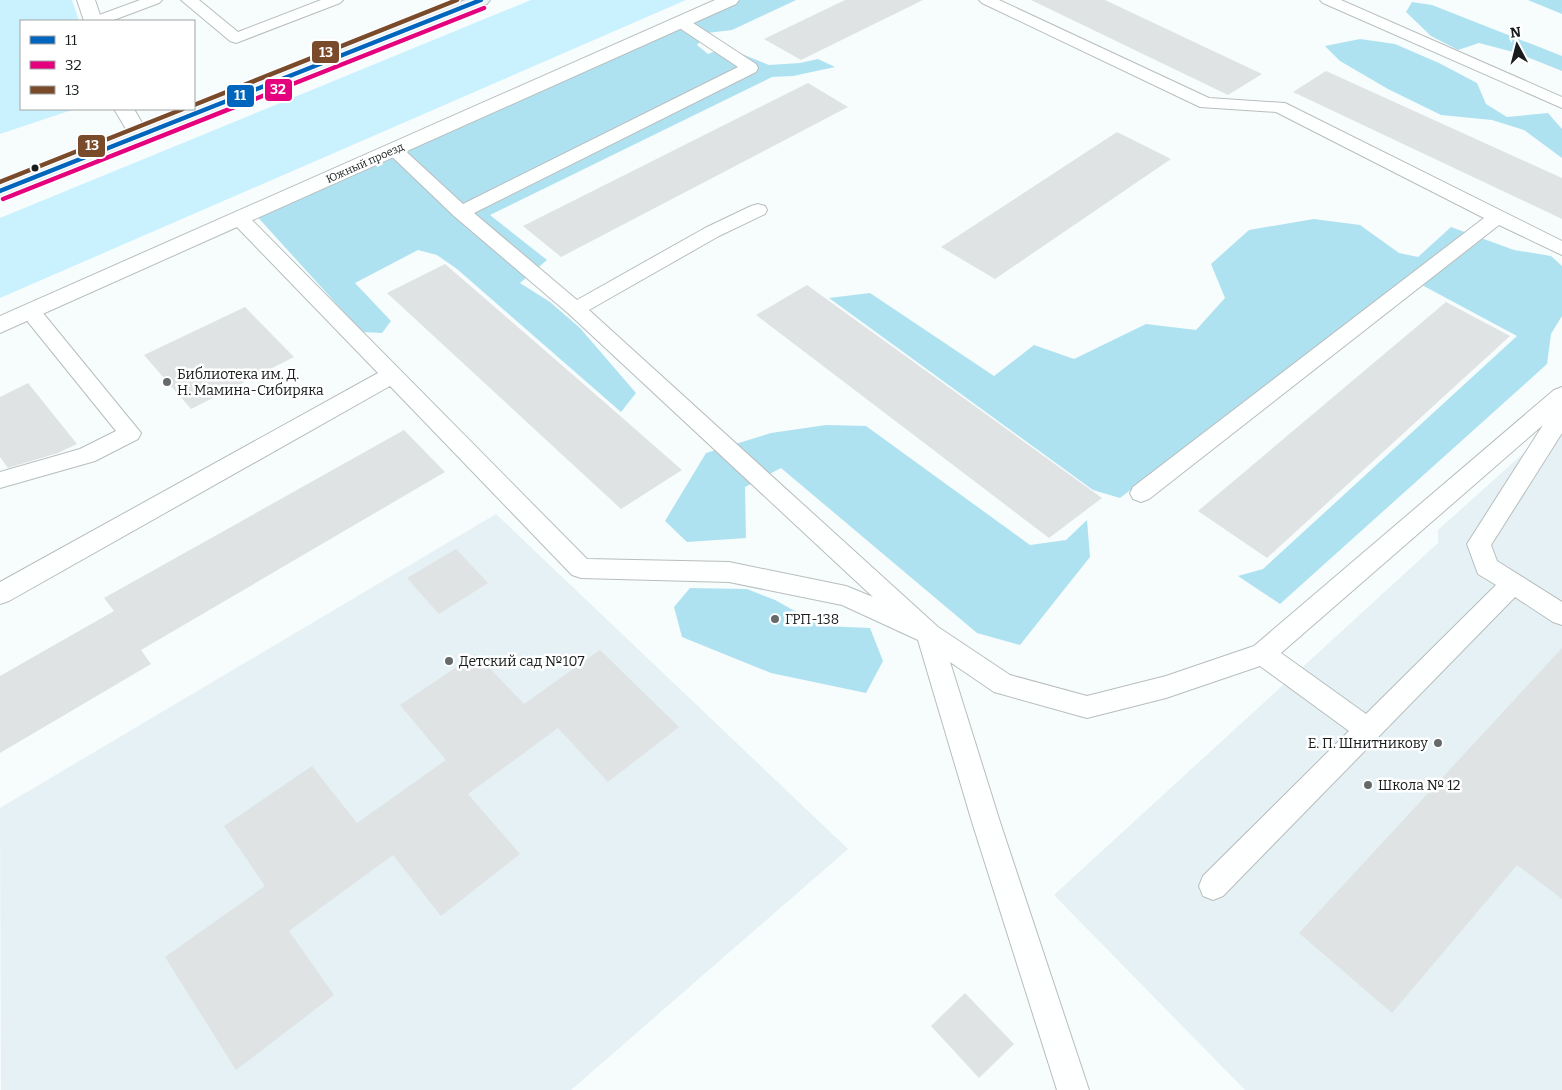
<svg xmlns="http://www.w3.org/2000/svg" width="1562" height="1090" font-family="Bitter,serif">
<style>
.built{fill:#e5f1f4}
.green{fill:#c9f1fe}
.forest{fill:#afe2f1}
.building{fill:#dfe3e4}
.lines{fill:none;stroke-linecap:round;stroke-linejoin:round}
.service-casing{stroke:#b8bdbe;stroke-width:2}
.minor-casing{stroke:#b8bdbe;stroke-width:2}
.primary-casing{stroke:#adbbbe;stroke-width:2}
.service{fill:#feffff;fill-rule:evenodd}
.minor{fill:#feffff;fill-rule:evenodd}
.primary{fill:#eaf1f4;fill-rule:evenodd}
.bus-1-casing{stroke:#fff;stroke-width:7}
.bus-2-casing{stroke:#fff;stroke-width:7}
.bus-3-casing{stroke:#fff;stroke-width:7}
.bus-1{stroke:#0065bd;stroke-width:4.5}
.bus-2{stroke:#e5007d;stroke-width:4.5}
.bus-3{stroke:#7a4b2a;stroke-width:4.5}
.bus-dot{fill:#181c1d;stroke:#fff;stroke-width:2}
.poi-dot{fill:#666a6b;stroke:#fff;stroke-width:2}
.labels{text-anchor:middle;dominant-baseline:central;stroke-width:5;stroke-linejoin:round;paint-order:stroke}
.far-street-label{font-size:11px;fill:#181c1d;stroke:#fff}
.poi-label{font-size:14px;fill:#181c1d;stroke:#fff;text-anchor:start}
.line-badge{stroke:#fff;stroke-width:2}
.badge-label{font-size:14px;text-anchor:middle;font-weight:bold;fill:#fff}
</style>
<rect width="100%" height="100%" fill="#f7fcfd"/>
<path class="built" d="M 1562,431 L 1562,1090 L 1245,1090 L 1054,895 L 1438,543 L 1438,530 L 1526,451 L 1546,460 Z
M 496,514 L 848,849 L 571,1090 L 1,1090 L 0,808 Z"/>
<path class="green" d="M 0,0 L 72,0 L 79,21 L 21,21 L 21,109 L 75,109 L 0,134 Z
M 531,0 L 686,0 L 0,298 L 0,218 Z"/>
<path class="forest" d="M 726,0 L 796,0 L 732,30 L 707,33 L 697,45 L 708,54 L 725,47 L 769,65 L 800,63 L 818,59 L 835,67 L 793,76 L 772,77 L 490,215 L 547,260 L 520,283 L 550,302 L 580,328 L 636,393 L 621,412 L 457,269 L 437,255 L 418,250 L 355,283 L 391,321 L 382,333 L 362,332 L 253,212 Z
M 1528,0 L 1562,0 L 1562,14 Z
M 1412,2 L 1432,5 L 1562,56 L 1562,71 L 1517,53 L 1479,43 L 1458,50 L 1431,36 L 1406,12 Z
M 1360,39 L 1395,44 L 1439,63 L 1477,83 L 1486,104 L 1507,117 L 1548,113 L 1562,129 L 1562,158 L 1524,130 L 1492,120 L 1441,115 L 1388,89 L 1340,61 L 1325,46 Z
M 1314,219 L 1360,225 L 1399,253 L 1418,257 L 1451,227 L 1514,250 L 1551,256 L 1562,266 L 1562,316 L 1551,334 L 1547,364 L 1280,604 L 1238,576 L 1263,569 L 1517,336 L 1407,277 L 1120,498 L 1093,490 L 829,298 L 870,293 L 994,376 L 1034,345 L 1074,359 L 1146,324 L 1196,330 L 1225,298 L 1211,264 L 1249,230 Z
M 826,425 L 866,426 L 1030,545 L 1066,540 L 1087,520 L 1090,557 L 1020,645 L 977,633 L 781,468 L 745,487 L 746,538 L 687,542 L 665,521 L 706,453 L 771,433 Z
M 690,588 L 747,589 L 775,600 L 822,626 L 870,628 L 883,661 L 866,693 L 771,673 L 682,637 L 674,607 Z"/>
<path class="building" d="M 845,0 L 923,0 L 801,60 L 764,39 Z
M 1031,0 L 1105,0 L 1262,74 L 1228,95 Z
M 1326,71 L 1562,178 L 1562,219 L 1293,92 Z
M 808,83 L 848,107 L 561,257 L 523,226 Z
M 1117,132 L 1171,159 L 995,279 L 941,247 Z
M 445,264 L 587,387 L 682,470 L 621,509 L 387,293 Z
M 807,285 L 1102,498 L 1049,538 L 756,315 Z
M 1446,302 L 1510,336 L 1267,558 L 1198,511 Z
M 245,307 L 294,357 L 191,409 L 144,355 Z
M 28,383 L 77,444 L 58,453 L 8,468 L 0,457 L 0,397 Z
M 404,430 L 445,472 L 141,650 L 151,664 L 0,753 L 0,676 L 114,611 L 104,598 Z
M 456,549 L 488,583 L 439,614 L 407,578 Z
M 1562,648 L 1562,899 L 1517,865 L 1392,1013 L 1299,933 Z
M 600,650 L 679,727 L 608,782 L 558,728 L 468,794 L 520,854 L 441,916 L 393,855 L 289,931 L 334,995 L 236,1070 L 165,957 L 265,886 L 224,826 L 312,766 L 357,823 L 446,760 L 400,705 L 476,654 L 524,704 Z
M 965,993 L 1014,1044 L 979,1078 L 931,1026 Z"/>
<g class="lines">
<g class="service-casing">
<path id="service" d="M 140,0 L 162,0 L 159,3 L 111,21 L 89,21 L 91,18 Z
M 181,0 L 199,0 L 238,32 L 321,0 L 343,0 L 340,3 L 236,43 L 230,41 Z
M 979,0 L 999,0 L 1209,98 L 1285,103 L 1562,241 L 1562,255 L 1499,225 L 1149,499 L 1141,502 L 1133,499 L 1130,493 L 1133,487 L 1484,218 L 1276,112 L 1200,107 L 982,3 Z
M 1320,0 L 1341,0 L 1562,97 L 1562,108 L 1323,3 Z
M 681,17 L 687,19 L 756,64 L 758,68 L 756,72 L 474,213 L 577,300 L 705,228 L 751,206 L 758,204 L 765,206 L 767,210 L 765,214 L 719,236 L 589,310 L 938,627 L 1010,675 L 1087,696 L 1166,676 L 1254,646 L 1554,390 L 1562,387 L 1562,433 L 1491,545 L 1497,561 L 1562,602 L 1562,625 L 1553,622 L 1515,597 L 1223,896 L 1213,900 L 1203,896 L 1199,886 L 1203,876 L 1349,731 L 1260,666 L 1166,698 L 1087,718 L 994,692 L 950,662 L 1000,822 L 1089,1090 L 1057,1090 L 972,822 L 918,640 L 842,605 L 729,582 L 581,578 L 572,575 L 390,386 L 9,601 L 0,604 L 0,582 L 378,373 L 233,223 L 231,219 L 233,215 L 240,213 L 247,215 L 587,559 L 729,562 L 846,586 L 873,597 L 569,314 L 454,216 L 385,150 L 388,146 L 394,145 L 400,146 L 463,204 L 738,67 L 675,25 L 673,22 L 675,19 ZM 1543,425 L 1467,544 L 1478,574 L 1496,585 L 1366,714 L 1281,653 Z
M 31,305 L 38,307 L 141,433 L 138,439 L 95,461 L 0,488 L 0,472 L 80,449 L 116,431 L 24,317 L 21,312 L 24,307 Z"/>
</g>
<g class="minor-casing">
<path id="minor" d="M 77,0 L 95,0 L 102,21 L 84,21 Z
M 715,0 L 739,0 L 736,4 L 0,333 L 0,316 Z
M 114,109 L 134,109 L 149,135 L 146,139 L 139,141 L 132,139 Z"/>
</g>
<g class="primary-casing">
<path id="primary" d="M 465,0 L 490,0 L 487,4 L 0,197 L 0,184 L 189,109 L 194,109 L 194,107 Z"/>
</g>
<use href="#service" class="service"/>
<use href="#minor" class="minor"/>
<use href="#primary" class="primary"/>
<g class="bus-1-casing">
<path id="bus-1" d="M 0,191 L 481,0"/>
</g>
<g class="bus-2-casing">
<path id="bus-2" d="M 3,199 L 484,8"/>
</g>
<g class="bus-3-casing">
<path id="bus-3" d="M 194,105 L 457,0
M 0,182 L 183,109"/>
</g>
<use href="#bus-1" class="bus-1"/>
<use href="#bus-2" class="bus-2"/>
<use href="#bus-3" class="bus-3"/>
</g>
<circle class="bus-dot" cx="35" cy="168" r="4.5"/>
<g class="poi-dot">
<circle cx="167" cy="382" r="5"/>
<circle cx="775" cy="619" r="5"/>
<circle cx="449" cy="661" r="5"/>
<circle cx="1438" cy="743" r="5"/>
<circle cx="1368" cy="785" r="5"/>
</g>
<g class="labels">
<g class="far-street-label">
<text transform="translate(365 163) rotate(-24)">Южный проезд</text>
</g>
<g class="poi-label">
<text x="177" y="374">Библиотека им. Д.<tspan x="177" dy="16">Н. Мамина-Сибиряка</tspan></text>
<text x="785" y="619">ГРП-138</text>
<text x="459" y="661">Детский сад №107</text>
<text x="1428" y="743" text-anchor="end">Е. П. Шнитникову</text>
<text x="1378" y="785">Школа № 12</text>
</g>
</g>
<g class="line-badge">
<rect x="311" y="40" width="29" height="24" rx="5" fill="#7a4b2a"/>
<rect x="264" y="78" width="29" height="24" rx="5" fill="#e5007d"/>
<rect x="226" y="84" width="29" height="24" rx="5" fill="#0065bd"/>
<rect x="77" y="134" width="29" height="24" rx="5" fill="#7a4b2a"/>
</g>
<g class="badge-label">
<text x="326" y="57">13</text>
<text x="278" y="94">32</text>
<text x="240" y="100">11</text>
<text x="92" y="150">13</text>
</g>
<rect x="20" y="20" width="175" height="90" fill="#ffffff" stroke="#a3a4a5"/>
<rect x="30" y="36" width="25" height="8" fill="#0065bd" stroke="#a3a4a5"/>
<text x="65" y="45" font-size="15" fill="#181c1d">11</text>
<rect x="30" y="61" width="25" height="8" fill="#e5007d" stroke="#a3a4a5"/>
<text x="65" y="70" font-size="15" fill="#181c1d">32</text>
<rect x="30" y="86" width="25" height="8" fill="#7a4b2a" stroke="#a3a4a5"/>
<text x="65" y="95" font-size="15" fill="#181c1d">13</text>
<g transform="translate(1517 45) rotate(353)" stroke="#ffffff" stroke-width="4" paint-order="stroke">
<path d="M0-4L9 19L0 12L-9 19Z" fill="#181c1d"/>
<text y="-8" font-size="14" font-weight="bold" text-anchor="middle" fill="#181c1d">N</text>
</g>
</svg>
